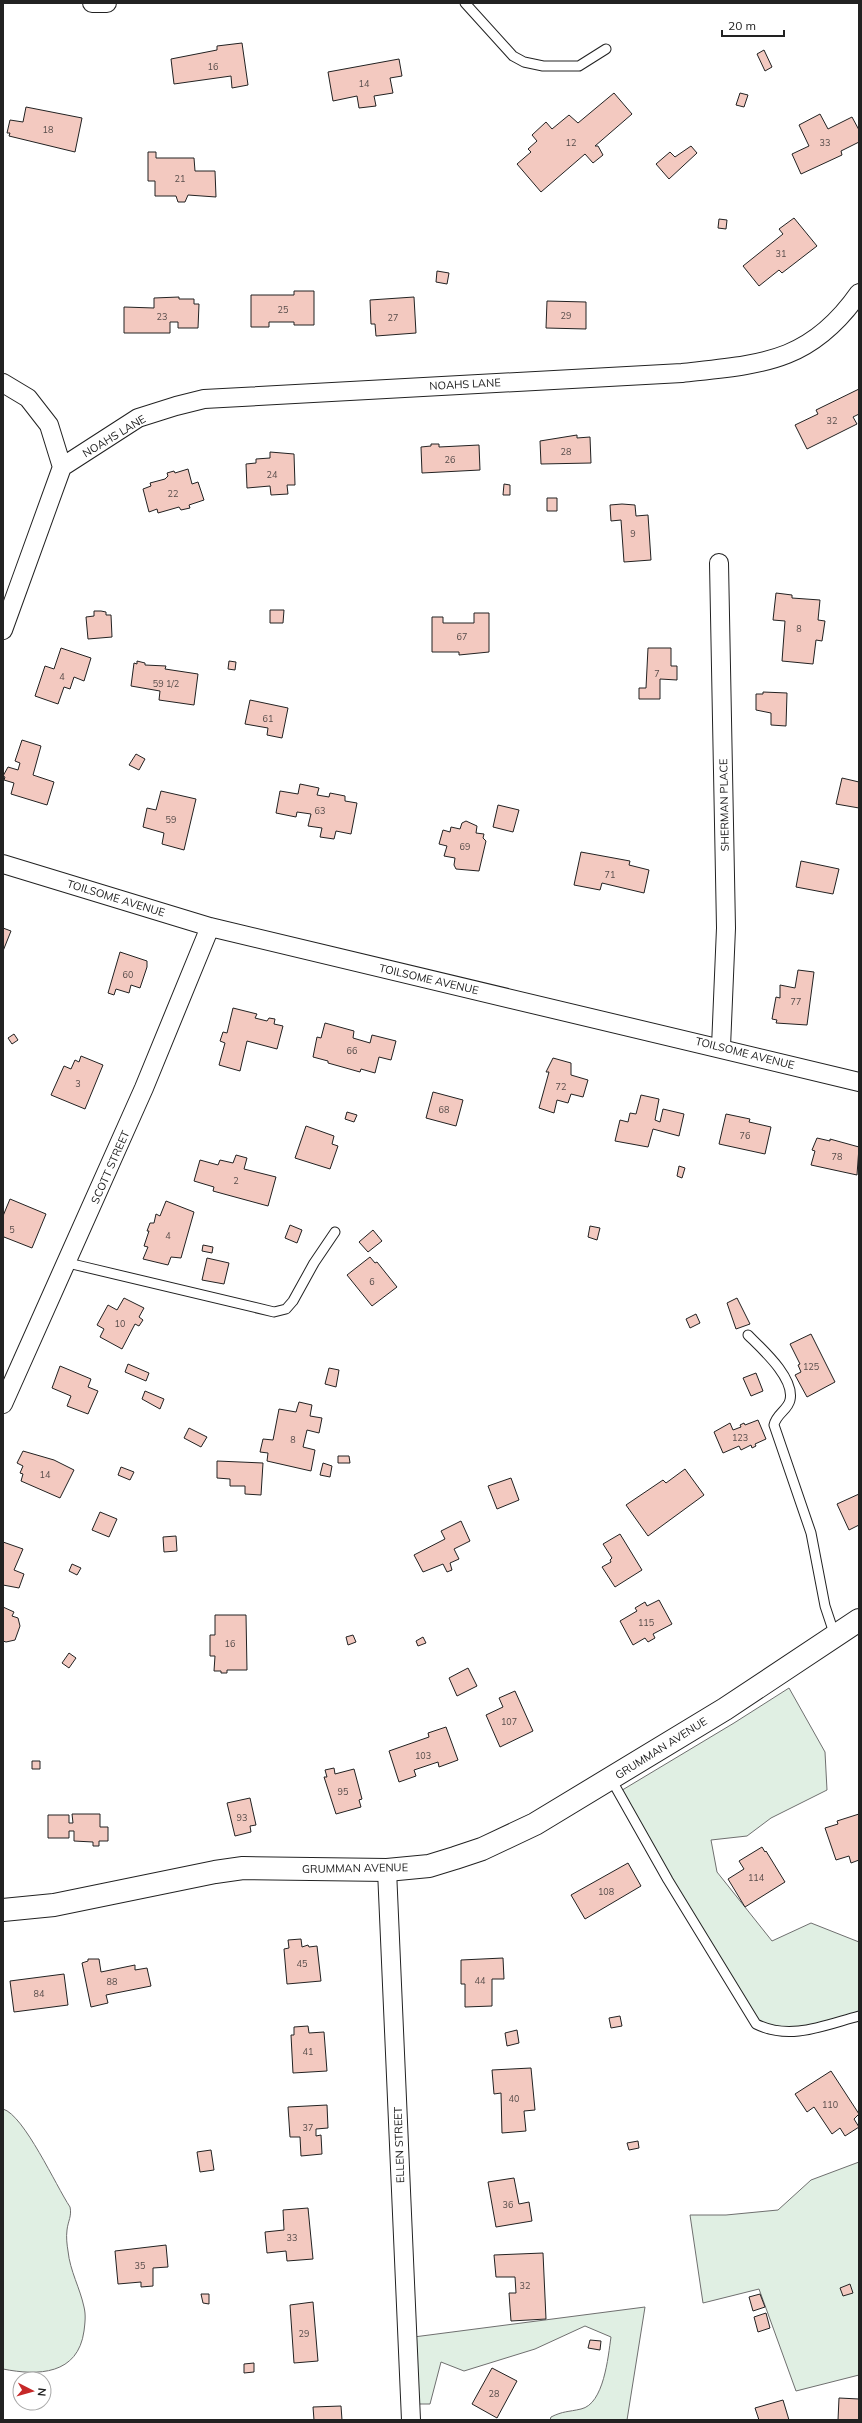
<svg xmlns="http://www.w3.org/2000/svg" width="862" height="2423" font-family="Mulish,sans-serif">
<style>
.green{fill:#e0efe3;stroke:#6f6f6f}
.building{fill:#f3c9c0;stroke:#222}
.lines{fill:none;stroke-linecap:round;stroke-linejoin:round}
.service-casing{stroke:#222;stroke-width:11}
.minor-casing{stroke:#222;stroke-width:20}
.tertiary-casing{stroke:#222;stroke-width:24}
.service{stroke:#fff;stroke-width:9}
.minor{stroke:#fff;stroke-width:18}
.tertiary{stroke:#fff;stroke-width:22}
.labels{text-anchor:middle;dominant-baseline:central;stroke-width:3;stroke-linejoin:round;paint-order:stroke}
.number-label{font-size:9px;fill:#564c4a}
.street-label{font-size:11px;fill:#222;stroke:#fff}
</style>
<rect width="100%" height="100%" fill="#fff"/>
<path class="green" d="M 789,1688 L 825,1752 L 827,1790 L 771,1818 L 747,1836 L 711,1840 L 717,1872 L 772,1941 L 811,1923 L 859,1942 L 859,2016 L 790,2033 L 756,2024 L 619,1792 L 734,1723 Z
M 3,2109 C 24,2115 56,2186 70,2207 C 72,2216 68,2221 67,2230 C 66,2237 67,2245 68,2251 C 70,2271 80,2288 84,2307 C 86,2315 85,2323 84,2331 C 78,2375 38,2376 3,2369 Z
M 859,2162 L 859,2375 L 796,2391 L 759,2289 L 703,2303 L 690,2215 L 726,2215 L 778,2210 L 811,2180 Z
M 645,2307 L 627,2420 L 550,2420 L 551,2417 C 563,2411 568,2412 581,2409 C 604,2404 608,2357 611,2337 L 585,2326 L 535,2349 L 464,2371 L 441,2362 L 430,2404 L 410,2404 L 406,2338 Z"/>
<path class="building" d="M 242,43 L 248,85 L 232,88 L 231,76 L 174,84 L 171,59 L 217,50 L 217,46 Z
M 764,50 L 772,67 L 765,71 L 757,54 Z
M 399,59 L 402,76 L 390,78 L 393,93 L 374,96 L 376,106 L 359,108 L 357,96 L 333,101 L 328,72 Z
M 614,93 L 632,114 L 595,146 L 598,146 L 603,155 L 593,163 L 585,154 L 541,192 L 517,164 L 531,152 L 528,149 L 537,141 L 532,135 L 546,122 L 552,129 L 569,115 L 578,123 Z
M 740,93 L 748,95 L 744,107 L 736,105 Z
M 26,107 L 82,118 L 75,152 L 9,136 L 10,133 L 7,133 L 10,120 L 23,122 Z
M 820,114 L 828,129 L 852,117 L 859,130 L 859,142 L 841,151 L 842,155 L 801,174 L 792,154 L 809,146 L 799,125 Z
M 691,146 L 697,153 L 669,179 L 656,164 L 670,152 L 675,157 Z
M 148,152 L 156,152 L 156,158 L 194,158 L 195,171 L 215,171 L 216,197 L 188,195 L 185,202 L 178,202 L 176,196 L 155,196 L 155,181 L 148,181 Z
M 794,218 L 817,246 L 782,273 L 779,270 L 759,286 L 743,266 L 783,234 L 779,229 Z
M 719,219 L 727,220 L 726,229 L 718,228 Z
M 437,271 L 449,273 L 447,284 L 436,282 Z
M 294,291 L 314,291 L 314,325 L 294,325 L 294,322 L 269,322 L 269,327 L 251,327 L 251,295 L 294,295 Z
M 179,297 L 179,299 L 194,299 L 194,304 L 199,304 L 198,328 L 178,328 L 178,322 L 170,322 L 170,333 L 124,333 L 124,307 L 154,308 L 154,298 Z
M 414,297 L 416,333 L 376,336 L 375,324 L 371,324 L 370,300 Z
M 547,301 L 586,302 L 586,329 L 546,328 Z
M 859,389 L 859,414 L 853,417 L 857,424 L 807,449 L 795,425 L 818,414 L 816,410 Z
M 577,435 L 577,438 L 590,437 L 591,463 L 541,464 L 540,441 Z
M 431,444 L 439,444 L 439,447 L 479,445 L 480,470 L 422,473 L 421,447 L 431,446 Z
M 270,452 L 294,454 L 295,485 L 287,485 L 288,494 L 271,495 L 270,486 L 247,488 L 246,464 L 256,463 L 256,459 L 270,458 Z
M 188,469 L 192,484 L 198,482 L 204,500 L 189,505 L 190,508 L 181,510 L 179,507 L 158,513 L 157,509 L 149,512 L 143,489 L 151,486 L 150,483 L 165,479 L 168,476 L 167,473 L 174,471 L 175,473 Z
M 504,484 L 510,485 L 510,495 L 503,495 Z
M 547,498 L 557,498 L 557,511 L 547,511 Z
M 622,504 L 635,505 L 636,516 L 648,515 L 651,560 L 624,562 L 621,520 L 611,521 L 610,505 Z
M 776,593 L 792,595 L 792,598 L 820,600 L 818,620 L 825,621 L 822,641 L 816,640 L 813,664 L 782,661 L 785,621 L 773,620 Z
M 270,610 L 284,610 L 283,623 L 270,623 Z
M 94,611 L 101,611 L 106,612 L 106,615 L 111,615 L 112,637 L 88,639 L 86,617 L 94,616 Z
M 474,613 L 489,613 L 489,652 L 459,655 L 459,652 L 432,652 L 432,617 L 443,617 L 443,623 L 474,623 Z
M 61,648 L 91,658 L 84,681 L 74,677 L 70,689 L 64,687 L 58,704 L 35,696 L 45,666 L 54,669 Z
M 648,648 L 671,648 L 671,666 L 677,666 L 677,680 L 660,679 L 660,699 L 639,699 L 639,688 L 646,688 Z
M 137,661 L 145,663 L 145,665 L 166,666 L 165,669 L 198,674 L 194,705 L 159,700 L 160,691 L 131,686 L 134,663 L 137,664 Z
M 229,661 L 236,662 L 235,670 L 228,669 Z
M 763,692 L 787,693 L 786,726 L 771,725 L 771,713 L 756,710 L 756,694 L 763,694 Z
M 250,700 L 288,708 L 282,738 L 267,735 L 268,728 L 245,724 Z
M 22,740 L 41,746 L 33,775 L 54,782 L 47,805 L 11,794 L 14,783 L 4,780 L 5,777 L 3,776 L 8,767 L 18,770 L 20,763 L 15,761 Z
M 136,754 L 145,759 L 139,770 L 129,765 Z
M 842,778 L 859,782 L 859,808 L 836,804 Z
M 300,784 L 319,788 L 317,795 L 329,797 L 330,793 L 345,796 L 345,801 L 357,803 L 351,834 L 336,831 L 334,839 L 320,837 L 322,828 L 308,826 L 311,814 L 297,812 L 296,817 L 276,813 L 280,791 L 298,794 Z
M 161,791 L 196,799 L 184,850 L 162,844 L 164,833 L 143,827 L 147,808 L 156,810 Z
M 498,805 L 519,810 L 513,832 L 493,827 Z
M 466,821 L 477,826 L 476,833 L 484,834 L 483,838 L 486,841 L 479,871 L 456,869 L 454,865 L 455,858 L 444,856 L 447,846 L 439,844 L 443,830 L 450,832 L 451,827 L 460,829 L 462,823 Z
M 581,852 L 630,861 L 629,865 L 649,870 L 644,893 L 602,883 L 600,890 L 574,885 Z
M 801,861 L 839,869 L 833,894 L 796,887 Z
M 3,928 L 11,931 L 3,951 Z
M 120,952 L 147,961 L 147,967 L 140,988 L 131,985 L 129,993 L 116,989 L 114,995 L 108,993 Z
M 798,970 L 814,972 L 807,1025 L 776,1023 L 777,1020 L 772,1019 L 776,997 L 780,998 L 780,985 L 795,988 Z
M 233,1008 L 257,1014 L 255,1018 L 267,1021 L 269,1018 L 275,1019 L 274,1024 L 283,1026 L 277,1049 L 247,1041 L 240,1071 L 219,1065 L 225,1043 L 220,1041 L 223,1032 L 227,1033 Z
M 325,1023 L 354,1031 L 353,1038 L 370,1043 L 372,1035 L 396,1041 L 391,1060 L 379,1057 L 375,1073 L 361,1069 L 360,1072 L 328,1063 L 328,1061 L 313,1057 L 317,1037 L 321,1038 Z
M 14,1034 L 18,1040 L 12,1044 L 8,1038 Z
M 81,1056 L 103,1065 L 85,1109 L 51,1095 L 64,1066 L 71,1069 L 75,1060 L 79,1062 Z
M 553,1058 L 571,1063 L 571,1075 L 588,1080 L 583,1097 L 571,1094 L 568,1103 L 557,1100 L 554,1113 L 539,1108 L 549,1072 L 546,1072 Z
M 433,1092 L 463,1100 L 456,1126 L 426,1118 Z
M 641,1095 L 659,1099 L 655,1120 L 660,1122 L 663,1109 L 684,1114 L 679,1136 L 653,1129 L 648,1147 L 615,1141 L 620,1120 L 628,1122 L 630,1113 L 636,1114 Z
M 347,1112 L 357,1115 L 354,1122 L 345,1119 Z
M 726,1114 L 750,1119 L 749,1122 L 771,1127 L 765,1154 L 719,1144 Z
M 306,1126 L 334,1136 L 332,1144 L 338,1146 L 330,1169 L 295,1158 Z
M 817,1138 L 830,1141 L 830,1139 L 859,1147 L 857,1175 L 811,1165 L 815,1151 L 812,1150 Z
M 236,1155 L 247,1158 L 244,1169 L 276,1177 L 268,1206 L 213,1191 L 214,1187 L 194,1181 L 200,1160 L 218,1165 L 220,1160 L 233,1163 Z
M 679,1166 L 685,1168 L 682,1178 L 677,1176 Z
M 10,1199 L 46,1214 L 32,1248 L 4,1237 L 3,1239 L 3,1216 Z
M 166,1201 L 194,1212 L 181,1258 L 171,1257 L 168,1265 L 143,1259 L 148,1247 L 144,1246 L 149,1231 L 147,1231 L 150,1223 L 154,1223 L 156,1214 L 160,1216 Z
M 290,1225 L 302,1230 L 297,1243 L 285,1238 Z
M 590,1226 L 600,1228 L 597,1240 L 588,1237 Z
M 373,1230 L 382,1241 L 368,1252 L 359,1242 Z
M 203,1245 L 213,1247 L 212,1253 L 202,1251 Z
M 370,1257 L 375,1263 L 377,1262 L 397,1287 L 372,1306 L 347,1275 Z
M 207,1258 L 229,1263 L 224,1284 L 202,1280 Z
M 124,1298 L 144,1308 L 139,1317 L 143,1320 L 139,1326 L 135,1324 L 122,1349 L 100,1337 L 104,1329 L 97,1325 L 108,1305 L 117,1310 Z
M 737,1298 L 750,1324 L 736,1329 L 727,1303 Z
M 696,1314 L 700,1323 L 690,1328 L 686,1319 Z
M 811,1334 L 835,1382 L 807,1397 L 795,1375 L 801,1372 L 798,1365 L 800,1364 L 790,1344 Z
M 128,1364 L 149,1373 L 146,1381 L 125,1372 Z
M 60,1366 L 91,1379 L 88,1387 L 98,1391 L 88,1414 L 67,1406 L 71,1396 L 52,1388 Z
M 329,1368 L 339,1370 L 336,1387 L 325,1384 Z
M 756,1373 L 763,1391 L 751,1396 L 743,1378 Z
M 145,1391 L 164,1399 L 160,1409 L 142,1399 Z
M 299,1402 L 312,1405 L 310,1416 L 322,1418 L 319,1433 L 307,1430 L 303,1447 L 315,1450 L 311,1471 L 267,1461 L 268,1453 L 260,1452 L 263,1439 L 273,1440 L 279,1409 L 296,1412 Z
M 758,1420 L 766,1439 L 755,1444 L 756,1446 L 752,1448 L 751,1445 L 741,1450 L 739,1446 L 723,1453 L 714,1432 L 730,1423 L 733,1430 L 741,1427 L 740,1425 L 744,1423 L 745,1425 Z
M 189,1428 L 207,1437 L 201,1447 L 184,1438 Z
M 23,1451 L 54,1460 L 74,1470 L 60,1498 L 21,1481 L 23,1474 L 20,1473 L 23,1466 L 17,1463 Z
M 338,1456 L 349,1456 L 350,1463 L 338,1463 Z
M 217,1461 L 263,1463 L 261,1495 L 245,1494 L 245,1486 L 230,1486 L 230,1479 L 217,1478 Z
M 323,1463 L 332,1466 L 330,1477 L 320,1475 Z
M 121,1467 L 134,1472 L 130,1480 L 118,1475 Z
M 685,1469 L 704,1495 L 648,1536 L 626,1505 L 663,1480 L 666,1483 Z
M 511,1478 L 519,1500 L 497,1509 L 488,1486 Z
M 859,1494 L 859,1525 L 849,1530 L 837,1504 Z
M 100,1512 L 117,1519 L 109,1537 L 92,1530 Z
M 461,1521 L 470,1541 L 454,1549 L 459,1559 L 450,1563 L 452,1570 L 447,1572 L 443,1564 L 423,1572 L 414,1555 L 445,1539 L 441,1531 Z
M 620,1534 L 642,1570 L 615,1587 L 602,1567 L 611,1562 L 610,1560 L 612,1558 L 603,1544 Z
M 176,1536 L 177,1551 L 164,1552 L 163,1537 Z
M 3,1542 L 23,1549 L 14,1570 L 24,1574 L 19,1588 L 3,1585 Z
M 72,1564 L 81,1568 L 77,1575 L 69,1571 Z
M 659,1600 L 672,1624 L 653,1634 L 655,1638 L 648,1642 L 645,1638 L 633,1645 L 620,1621 L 637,1611 L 635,1608 L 645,1602 L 647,1606 Z
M 3,1607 L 14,1612 L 12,1616 L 18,1618 L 20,1626 L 15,1640 L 6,1642 L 3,1641 Z
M 215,1615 L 246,1615 L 247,1670 L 227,1670 L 227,1673 L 221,1673 L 221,1671 L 214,1671 L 215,1656 L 210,1656 L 210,1635 L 215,1635 Z
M 353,1635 L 356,1642 L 348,1645 L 346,1637 Z
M 423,1637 L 426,1643 L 418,1646 L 416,1641 Z
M 69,1653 L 76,1658 L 69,1668 L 62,1663 Z
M 468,1668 L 477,1686 L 457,1696 L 449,1678 Z
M 515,1691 L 533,1731 L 500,1747 L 486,1715 L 503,1707 L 499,1698 Z
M 446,1727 L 458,1760 L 439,1767 L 438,1762 L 414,1770 L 416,1776 L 399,1782 L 389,1751 L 429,1737 L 428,1733 Z
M 32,1761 L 40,1761 L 40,1769 L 32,1769 Z
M 334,1768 L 335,1774 L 354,1769 L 362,1799 L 359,1800 L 361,1807 L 336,1814 L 324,1777 L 327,1777 L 325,1770 Z
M 250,1798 L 256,1825 L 250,1826 L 251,1832 L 235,1836 L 227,1803 Z
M 72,1814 L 100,1814 L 100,1827 L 108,1827 L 108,1841 L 99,1841 L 99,1846 L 93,1846 L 93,1842 L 74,1841 L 74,1831 L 69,1831 L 69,1838 L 48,1838 L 48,1815 L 69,1815 L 69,1823 L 73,1823 Z
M 859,1814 L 859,1860 L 851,1863 L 849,1856 L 836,1860 L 825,1828 L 838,1824 L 837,1821 Z
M 762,1847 L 765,1852 L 766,1851 L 785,1882 L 745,1907 L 728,1879 L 744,1869 L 739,1861 Z
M 628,1863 L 641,1886 L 585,1919 L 571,1895 Z
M 301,1939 L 302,1947 L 308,1945 L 309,1947 L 317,1946 L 321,1981 L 287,1984 L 284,1949 L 289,1948 L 288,1940 Z
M 503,1958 L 504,1979 L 492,1979 L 492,2006 L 465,2007 L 465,1984 L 461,1984 L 461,1960 Z
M 88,1959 L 99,1959 L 101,1972 L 135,1965 L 135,1970 L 147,1968 L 151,1986 L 106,1995 L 108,2003 L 91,2007 L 82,1963 L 88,1961 Z
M 64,1974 L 68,2005 L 14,2012 L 10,1981 Z
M 620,2016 L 622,2026 L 611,2028 L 609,2018 Z
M 308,2026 L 309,2033 L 324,2032 L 327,2071 L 293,2073 L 291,2035 L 294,2035 L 294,2027 Z
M 517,2030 L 519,2043 L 507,2046 L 505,2033 Z
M 531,2068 L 535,2110 L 524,2111 L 526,2131 L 502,2133 L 501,2093 L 494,2094 L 492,2070 Z
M 831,2071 L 859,2114 L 854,2119 L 859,2127 L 845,2136 L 840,2128 L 832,2134 L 814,2107 L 807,2112 L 795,2094 Z
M 327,2105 L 328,2128 L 316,2129 L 316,2136 L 321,2135 L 322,2154 L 301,2156 L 300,2137 L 290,2137 L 288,2107 Z
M 638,2141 L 639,2148 L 629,2150 L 627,2143 Z
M 211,2150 L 214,2170 L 200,2172 L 197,2152 Z
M 514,2178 L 519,2204 L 529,2202 L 532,2221 L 496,2227 L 488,2182 Z
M 308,2208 L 313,2259 L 287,2261 L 286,2251 L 267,2253 L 265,2232 L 284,2230 L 283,2210 Z
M 166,2245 L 168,2267 L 153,2268 L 153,2286 L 141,2287 L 141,2282 L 118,2284 L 115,2251 Z
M 543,2253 L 546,2319 L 511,2321 L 509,2293 L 516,2293 L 515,2277 L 496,2277 L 494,2255 Z
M 850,2284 L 853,2293 L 843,2296 L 840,2288 Z
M 201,2294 L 209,2294 L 209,2304 L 203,2303 Z
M 760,2294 L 765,2307 L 753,2311 L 749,2297 Z
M 313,2302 L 318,2361 L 294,2363 L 290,2305 Z
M 766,2313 L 770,2328 L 758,2332 L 754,2317 Z
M 590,2340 L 601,2341 L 600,2350 L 588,2348 Z
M 254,2363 L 254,2372 L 244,2373 L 244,2364 Z
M 492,2368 L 517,2381 L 497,2418 L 472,2404 Z
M 839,2398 L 859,2399 L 859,2420 L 838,2420 Z
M 783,2400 L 789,2420 L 759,2420 L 755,2408 Z
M 341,2406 L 342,2420 L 314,2420 L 313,2407 Z"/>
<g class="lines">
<g class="service-casing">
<path id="service" d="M 465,3 L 513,56 L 524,62 L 543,66 L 579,66 L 606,49
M 68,1263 L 274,1312 L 286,1309 L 293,1301 L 314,1263 L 335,1232
M 748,1335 C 762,1349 795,1378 790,1400 C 788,1410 776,1414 774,1425 L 811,1533 L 825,1606 L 835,1636
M 611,1779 L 668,1880 L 756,2024 C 790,2041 825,2025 859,2016"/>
</g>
<g class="minor-casing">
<path id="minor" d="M 92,3 L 107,3
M 3,383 L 28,398 L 49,425 L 62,467 L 138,418 L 176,406 L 204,399 L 682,373 C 762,364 810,363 859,293
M 719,563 L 726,928 L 721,1047
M 3,630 L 62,467
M 3,864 L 210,927 L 859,1082
M 3,1404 L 144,1088 L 210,927
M 387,1870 L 411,2420"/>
</g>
<g class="tertiary-casing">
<path id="tertiary" d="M 3,1910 L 54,1905 L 215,1872 L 243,1868 L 387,1870 L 429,1866 L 455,1858 L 482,1849 L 535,1824 L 725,1709 L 859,1620"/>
</g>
<use href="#service" class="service"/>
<use href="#minor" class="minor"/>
<use href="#tertiary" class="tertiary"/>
</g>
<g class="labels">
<g class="number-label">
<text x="213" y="66">16</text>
<text x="364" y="83">14</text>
<text x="48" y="129">18</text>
<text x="571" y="142">12</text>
<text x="825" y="142">33</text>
<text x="180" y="178">21</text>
<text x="781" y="253">31</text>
<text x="283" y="309">25</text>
<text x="566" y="315">29</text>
<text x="162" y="316">23</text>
<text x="393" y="317">27</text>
<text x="832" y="420">32</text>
<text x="566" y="451">28</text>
<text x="450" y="459">26</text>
<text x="272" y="474">24</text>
<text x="173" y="493">22</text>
<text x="633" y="533">9</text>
<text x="799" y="628">8</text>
<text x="462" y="636">67</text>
<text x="657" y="673">7</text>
<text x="62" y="676">4</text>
<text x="166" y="683">59 1/2</text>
<text x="268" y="718">61</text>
<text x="320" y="810">63</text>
<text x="171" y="819">59</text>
<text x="465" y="846">69</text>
<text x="610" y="874">71</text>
<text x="128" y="974">60</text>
<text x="796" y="1001">77</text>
<text x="352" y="1050">66</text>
<text x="78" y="1083">3</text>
<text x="561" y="1086">72</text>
<text x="444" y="1109">68</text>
<text x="745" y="1135">76</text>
<text x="837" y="1156">78</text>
<text x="236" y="1180">2</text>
<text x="12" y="1229">5</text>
<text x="168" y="1235">4</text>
<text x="372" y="1281">6</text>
<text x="120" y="1323">10</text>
<text x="811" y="1366">125</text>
<text x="740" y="1437">123</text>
<text x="293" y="1439">8</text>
<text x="45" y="1474">14</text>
<text x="646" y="1622">115</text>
<text x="230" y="1643">16</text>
<text x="509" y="1721">107</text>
<text x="423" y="1755">103</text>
<text x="343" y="1791">95</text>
<text x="242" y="1817">93</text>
<text x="756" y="1877">114</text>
<text x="606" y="1891">108</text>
<text x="302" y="1963">45</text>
<text x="480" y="1980">44</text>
<text x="112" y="1981">88</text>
<text x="39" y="1993">84</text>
<text x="308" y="2051">41</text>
<text x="514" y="2098">40</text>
<text x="830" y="2104">110</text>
<text x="308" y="2127">37</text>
<text x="508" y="2204">36</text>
<text x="292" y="2237">33</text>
<text x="140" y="2265">35</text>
<text x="525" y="2285">32</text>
<text x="304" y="2333">29</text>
<text x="494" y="2393">28</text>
</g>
<g class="street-label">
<text transform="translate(465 384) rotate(-3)">NOAHS LANE</text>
<text transform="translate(114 436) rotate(-31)">NOAHS LANE</text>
<text transform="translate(724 805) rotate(-91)">SHERMAN PLACE</text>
<text transform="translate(116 898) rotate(17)">TOILSOME AVENUE</text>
<text transform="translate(429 979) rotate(13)">TOILSOME AVENUE</text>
<text transform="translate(745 1053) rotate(14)">TOILSOME AVENUE</text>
<text transform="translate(110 1167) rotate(-66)">SCOTT STREET</text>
<text transform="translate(661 1748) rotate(-32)">GRUMMAN AVENUE</text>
<text transform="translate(355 1868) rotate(-1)">GRUMMAN AVENUE</text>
<text transform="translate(399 2145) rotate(-92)">ELLEN STREET</text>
</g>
</g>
<rect width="862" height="2423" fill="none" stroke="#222222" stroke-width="8"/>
<g transform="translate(32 2391) rotate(96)"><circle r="19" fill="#ffffff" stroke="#a7a7a7"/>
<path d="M0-3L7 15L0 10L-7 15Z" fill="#c62828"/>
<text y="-6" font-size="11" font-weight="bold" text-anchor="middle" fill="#222222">N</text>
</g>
<path d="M722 30v6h62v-6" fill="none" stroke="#222222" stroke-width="2"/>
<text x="728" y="30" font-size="12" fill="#222222" stroke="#ffffff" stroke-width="3" paint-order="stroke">20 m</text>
</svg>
